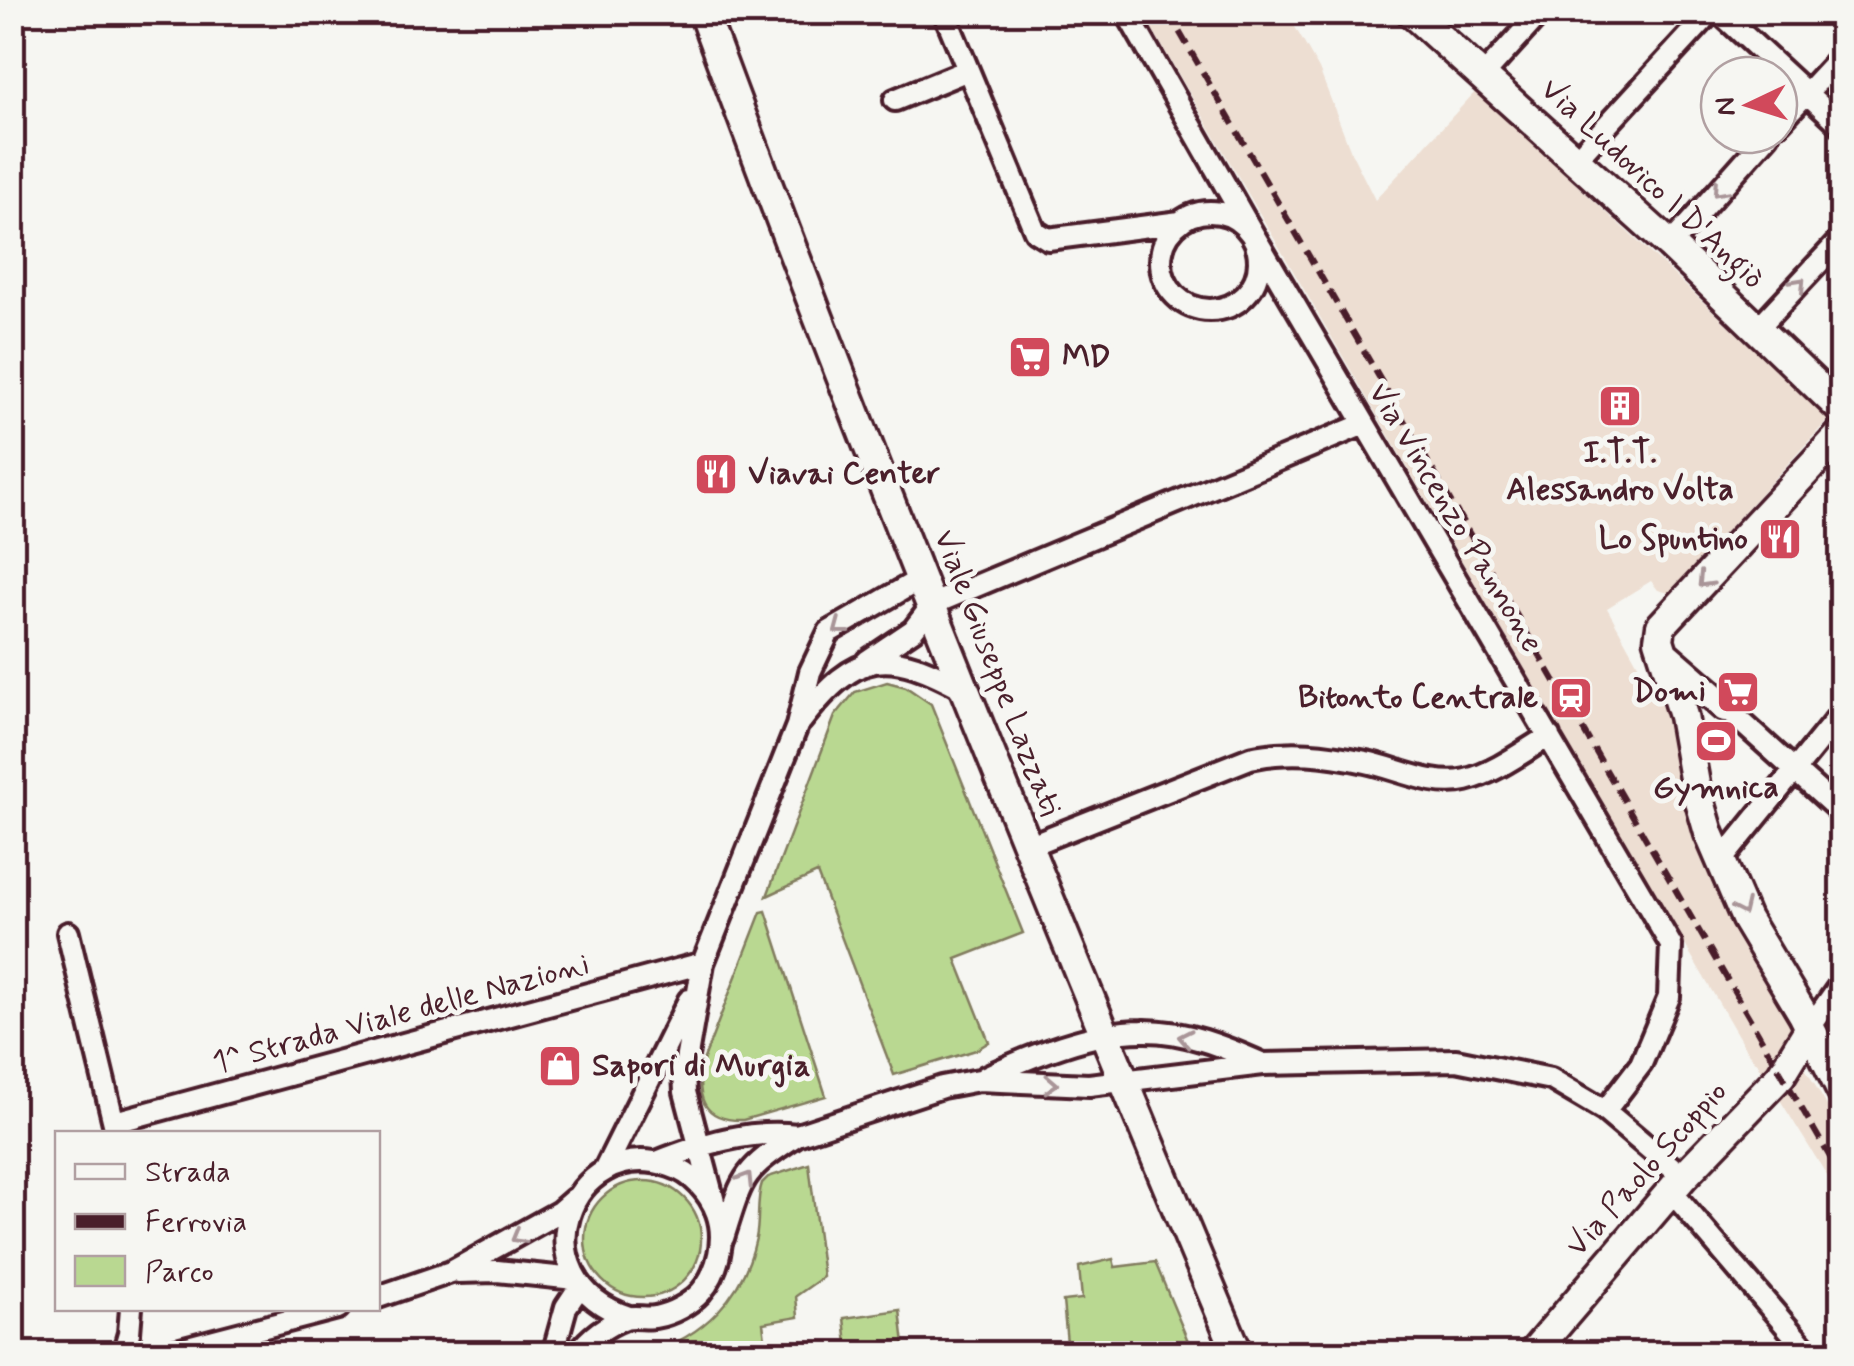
<svg xmlns="http://www.w3.org/2000/svg" width="1854" height="1366" font-family="Mynerve,sans-serif">
<style>
.built{fill:#edded2}
.green{fill:#b9d891;stroke:#827c5e;stroke-width:2.5}
.lines{fill:none;stroke-linecap:round;stroke-linejoin:round}
.minor-casing{stroke:#4a1f2b;stroke-width:28}
.tertiary-casing{stroke:#4a1f2b;stroke-width:35}
.minor{stroke:#f6f6f2;stroke-width:20}
.tertiary{stroke:#f6f6f2;stroke-width:28}
.rail{stroke:#4a1f2b;stroke-width:6;stroke-dasharray:15 8;stroke-linecap:butt}
.oneway{stroke:#a99598}
.labels{text-anchor:middle;dominant-baseline:central;stroke-width:10;stroke-linejoin:round;paint-order:stroke}
.street-label{font-size:32px;fill:#4a1f2b;stroke:#f6f6f2}
.poi-label{font-size:32px;font-weight:bold;fill:#4a1f2b;stroke:#f6f6f2;text-anchor:start}
</style>
<rect width="100%" height="100%" fill="#f6f6f2"/>
<filter id="ink" filterUnits="userSpaceOnUse"><feTurbulence type="fractalNoise" baseFrequency=".01" numOctaves="2"/><feDisplacementMap in="SourceGraphic" scale="20" xChannelSelector="R" yChannelSelector="G"/><feConvolveMatrix kernelMatrix="1 2 1 2 8 2 1 2 1" color-interpolation-filters="sRGB"/></filter>
<g filter="url(#ink)">
<path class="built" d="M 1143,13 L 1203,13 L 1210,24 L 1230,13 L 1287,13 L 1319,69 L 1352,154 L 1375,200 L 1476,91 L 1829,419 L 1669,593 L 1658,590 L 1651,581 L 1607,608 L 1668,718 L 1690,821 L 1793,1024 L 1786,1035 L 1841,1130 L 1841,1198 L 1759,1066 L 1748,1053 Z"/>
<path class="green" d="M 887,682 L 906,687 L 931,704 L 1023,933 L 956,959 L 989,1042 L 976,1050 L 894,1075 L 817,873 L 767,896 L 835,716 L 855,692 Z
M 766,911 L 826,1096 L 743,1120 C 702,1121 695,1096 703,1061 L 761,912 Z
M 809,1164 L 823,1277 L 796,1296 L 798,1317 L 763,1323 L 765,1339 L 721,1346 L 721,1353 L 647,1353 C 703,1338 744,1295 756,1238 C 760,1220 756,1200 762,1183 L 768,1177 Z
M585 1239a58 58 0 1 1 116 0a58 58 0 1 1-116 0Z
M 1113,1259 L 1115,1267 L 1155,1262 L 1193,1353 L 1068,1353 L 1063,1301 L 1082,1299 L 1079,1267 Z
M 900,1310 L 905,1353 L 848,1353 L 844,1318 Z"/>
<g class="lines">
<g class="minor-casing">
<path id="minor" d="M 944,12 L 1035,231 L 1048,239 L 1180,222
M 1719,12 L 1842,126
M 1128,15 L 1253,234 L 1671,945 L 1669,997 L 1641,1064 L 1605,1111
M 1482,77 L 1541,12
M 895,100 L 968,70
M 1779,123 L 1842,55
M 1576,159 L 1711,12
M1161 261a49 49 0 1 1 98 0a49 49 0 1 1-98 0Z
M 1670,245 L 1768,135
M 1757,329 L 1842,238
M 867,661 L 913,630 L 933,604 L 1364,424
M 1725,707 L 1842,813
M 801,721 C 858,648 887,647 966,690
M 1028,846 L 1250,758 C 1289,749 1327,754 1366,762 C 1397,768 1434,788 1466,780 C 1495,773 1524,751 1549,736
M 1721,861 L 1842,712
M 68,933 L 116,1132
M 1809,1029 L 1842,982
M 985,1077 C 1031,1056 1091,1031 1142,1031 C 1184,1030 1225,1047 1263,1064
M 115,1122 L 703,963
M 657,1162 C 702,1144 749,1129 797,1135 L 942,1087 L 979,1080 L 1089,1085 L 1263,1064 L 1456,1060 L 1551,1079 L 1605,1111 L 1683,1177
M 604,1171 L 689,1000
M 1671,1191 L 1810,1354
M 717,1213 L 685,1092 L 684,1073 L 703,963 L 797,726 L 810,672 L 829,632 L 922,578
M 723,1238 C 743,1175 741,1172 797,1135
M 458,1272 L 497,1271 L 575,1279
M 378,1297 L 451,1272 L 559,1212 L 574,1199
M 123,1354 L 129,1333 L 131,1308
M 161,1354 L 338,1308
M 553,1354 L 566,1307 L 580,1286
M 577,1354 C 590,1337 606,1325 625,1318 C 635,1315 645,1319 655,1317 C 672,1314 690,1304 701,1292 C 719,1271 726,1238 717,1213 C 709,1192 692,1173 670,1166 C 569,1133 516,1280 629,1317"/>
</g>
<g class="tertiary-casing">
<path id="tertiary" d="M 703,12 C 870,464 1051,910 1238,1354
M 1411,12 L 1670,245 L 1842,410
M 1842,433 L 1661,626 L 1659,640 L 1683,716 L 1695,784 L 1709,833 L 1746,919 L 1803,1014 L 1842,1092
M 1665,655 L 1725,707
M 1532,1354 L 1683,1177 L 1781,1075 L 1809,1029"/>
</g>
<use href="#minor" class="minor"/>
<use href="#tertiary" class="tertiary"/>
<path class="rail" d="M 1168,12 L 1842,1178"/>
</g>
<defs><path id="oneway-chevron" d="M-2-3.5L2.5 0L-2 3.5" fill="none" stroke-width="1.6" stroke-linecap="round" stroke-linejoin="round" transform="scale(2.5)"/></defs>
<g class="oneway">
<use href="#oneway-chevron" transform="translate(1719 190) rotate(132)"/>
<use href="#oneway-chevron" transform="translate(1799 284) rotate(-47)"/>
<use href="#oneway-chevron" transform="translate(1704 581) rotate(134)"/>
<use href="#oneway-chevron" transform="translate(840 628) rotate(143)"/>
<use href="#oneway-chevron" transform="translate(1742 908) rotate(65)"/>
<use href="#oneway-chevron" transform="translate(1185 1038) rotate(-169)"/>
<use href="#oneway-chevron" transform="translate(1051 1084) rotate(3)"/>
<use href="#oneway-chevron" transform="translate(746 1179) rotate(-58)"/>
<use href="#oneway-chevron" transform="translate(518 1237) rotate(150)"/>
</g>
</g>
<defs>
<g id="supermarket-square" transform="scale(2.25)"><rect x="-9" y="-9" width="18" height="18" rx="4" fill="#d1495b" stroke="#f6f6f2"/><path d="M-6-5.5h2.5l.6 2H6L4.5 2H-2.5L-4.4-4H-6ZM-1.5 3.2a1.3 1.3 0 1 0 .1 0ZM3 3.2a1.3 1.3 0 1 0 .1 0Z" fill="#fff"/></g>
<g id="building-square" transform="scale(2.25)"><rect x="-9" y="-9" width="18" height="18" rx="4" fill="#d1495b" stroke="#f6f6f2"/><path d="M-4-6H4V6H1V3H-1V6H-4ZM-2.5-4.3h1.7v1.8h-1.7ZM.8-4.3h1.7v1.8H.8ZM-2.5-1h1.7V.8h-1.7ZM.8-1h1.7V.8H.8Z" fill="#fff"/></g>
<g id="restaurant-square" transform="scale(2.25)"><rect x="-9" y="-9" width="18" height="18" rx="4" fill="#d1495b" stroke="#f6f6f2"/><path d="M-5-6h1v4h1v-4h1v4h1v-4h1v5L-1.5 .5V6h-2V.5L-5-1ZM5-6V6H3V1.5H1.5Q1.5-4 5-6Z" fill="#fff"/></g>
<g id="station-square" transform="scale(2.25)"><rect x="-9" y="-9" width="18" height="18" rx="4" fill="#d1495b" stroke="#f6f6f2"/><path d="M-3-6H3Q5-6 5-4V2Q5 4 3 4L4.5 6H3L1.5 4h-3L-3 6H-4.5L-3 4Q-5 4-5 2V-4Q-5-6-3-6ZM-3.5-4v3h7v-3ZM-3.5 1v1.5H-2V1ZM2 1v1.5H3.5V1Z" fill="#fff"/></g>
<g id="stadium-square" transform="scale(2.25)"><rect x="-9" y="-9" width="18" height="18" rx="4" fill="#d1495b" stroke="#f6f6f2"/><path d="M0-5a6.5 5 0 1 0 0 10a6.5 5 0 1 0 0-10ZM-3.5-1.8h7v3.6h-7Z" fill="#fff"/></g>
<g id="shop-square" transform="scale(2.25)"><rect x="-9" y="-9" width="18" height="18" rx="4" fill="#d1495b" stroke="#f6f6f2"/><path d="M-5-2.5h2.3a2.7 3.5 0 0 1 5.4 0H5L5.5 6h-11ZM-1.5-2.5h3a1.5 2.3 0 0 0-3 0Z" fill="#fff"/></g>
</defs>
<g fill-rule="evenodd">
<use href="#supermarket-square" x="1030" y="357"/>
<use href="#building-square" x="1620" y="406"/>
<use href="#restaurant-square" x="716" y="474"/>
<use href="#restaurant-square" x="1780" y="539"/>
<use href="#supermarket-square" x="1738" y="692"/>
<use href="#station-square" x="1571" y="698"/>
<use href="#stadium-square" x="1716" y="741"/>
<use href="#shop-square" x="560" y="1066"/>
</g>
<g class="labels">
<g class="street-label">
<text transform="translate(1652 184) rotate(43)">Via Ludovico I D'Angiò</text>
<text transform="translate(1455 518) rotate(59)">Via Vincenzo Pannone</text>
<text transform="translate(997 673) rotate(69)">Viale Giuseppe Lazzati</text>
<text transform="translate(401 1014) rotate(-15)">1^ Strada Viale delle Nazioni</text>
<text transform="translate(1647 1169) rotate(-48)">Via Paolo Scoppio</text>
</g>
<g class="poi-label">
<text x="1062" y="357">MD</text>
<text x="1620" y="453" text-anchor="middle">I.T.T.<tspan x="1620" dy="37">Alessandro Volta</tspan></text>
<text x="748" y="474">Viavai Center</text>
<text x="1748" y="539" text-anchor="end">Lo Spuntino</text>
<text x="1706" y="692" text-anchor="end">Domi</text>
<text x="1538" y="698" text-anchor="end">Bitonto Centrale</text>
<text x="1716" y="788" text-anchor="middle">Gymnica</text>
<text x="592" y="1066">Sapori di Murgia</text>
</g>
</g>
<rect width="1854" height="1366" fill="none" stroke="#f6f6f2" stroke-width="50"/>
<rect x="25" y="25" width="1804" height="1316" fill="none" stroke="#4a1f2b" stroke-width="4" filter="url(#ink)"/>
<rect x="55" y="1131" width="325" height="180" fill="#f6f6f2" stroke="#b1a0a2" stroke-width="2.5"/>
<rect x="75" y="1164" width="50" height="15" fill="#f6f6f2" stroke="#b1a0a2" stroke-width="2.5"/>
<text x="145" y="1181" font-size="30" fill="#4a1f2b">Strada</text>
<rect x="75" y="1214" width="50" height="15" fill="#4a1f2b" stroke="#b1a0a2" stroke-width="2.5"/>
<text x="145" y="1231" font-size="30" fill="#4a1f2b">Ferrovia</text>
<rect x="75" y="1256" width="50" height="30" fill="#b9d891" stroke="#b1a0a2" stroke-width="2.5"/>
<text x="145" y="1281" font-size="30" fill="#4a1f2b">Parco</text>
<g transform="translate(1749 105) rotate(266)"><circle r="48" fill="#f6f6f2" stroke="#b1a0a2" stroke-width="2.5"/>
<path d="M0-8L18 38L0 25L-18 38Z" fill="#d1495b"/>
<text y="-15" font-size="28" font-weight="bold" text-anchor="middle" fill="#4a1f2b">N</text>
</g>
</svg>
